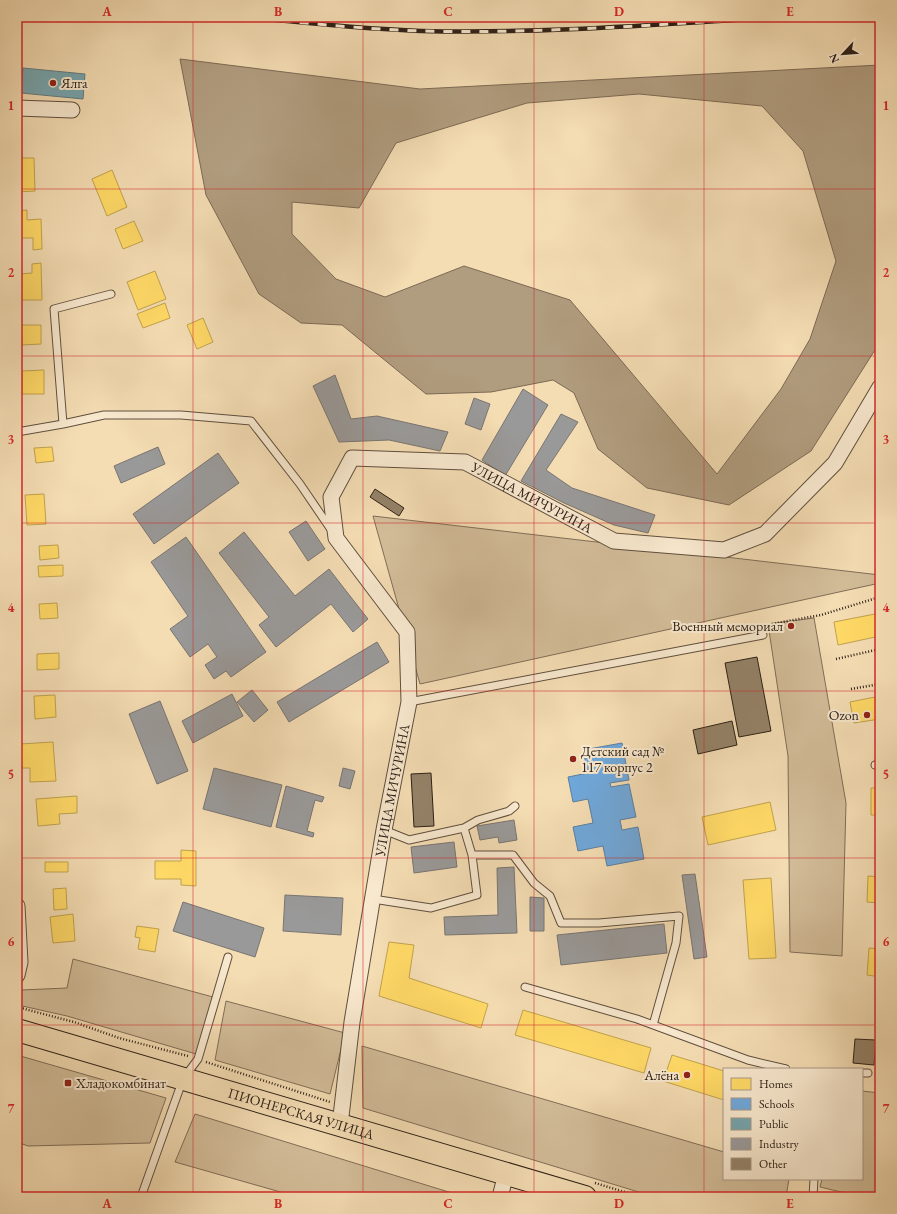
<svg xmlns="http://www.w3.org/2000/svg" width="897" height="1214" font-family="'EB Garamond',serif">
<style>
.green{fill:#d2bc98;stroke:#806e58}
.water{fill:#b09c7e;stroke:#7c6a55;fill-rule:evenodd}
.homes{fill:#ffd966;stroke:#c0a24e}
.schools{fill:#6fa8dc;stroke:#5b7fa1}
.public{fill:#76a5af;stroke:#607d81}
.industry{fill:#999;stroke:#797572}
.building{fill:#948268;stroke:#2d2017}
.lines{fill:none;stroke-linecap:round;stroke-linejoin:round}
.service-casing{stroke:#5f4f3e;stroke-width:9}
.minor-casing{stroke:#5f4f3e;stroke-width:17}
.primary-casing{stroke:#2d2017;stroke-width:24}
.path{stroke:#2d2017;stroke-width:2.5;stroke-dasharray:1 2;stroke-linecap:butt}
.service{stroke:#f8e8ce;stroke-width:7}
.minor{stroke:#f8e8ce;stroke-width:15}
.primary{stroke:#f4dcb3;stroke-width:22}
.rail-casing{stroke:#2d2017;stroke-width:4.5}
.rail{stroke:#f8e8ce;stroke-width:3;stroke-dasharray:9;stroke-linecap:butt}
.grid{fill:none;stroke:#d62828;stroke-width:1;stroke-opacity:0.55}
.poi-dot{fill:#8f2418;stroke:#f8e8ce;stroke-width:1.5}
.labels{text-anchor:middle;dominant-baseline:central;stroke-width:4;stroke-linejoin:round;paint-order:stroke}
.poi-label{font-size:14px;fill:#2d2017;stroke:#f8e8ce;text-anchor:start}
.street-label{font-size:14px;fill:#2d2017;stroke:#f8e8ce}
.neatline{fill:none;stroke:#d62828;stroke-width:1.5}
.grid-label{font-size:13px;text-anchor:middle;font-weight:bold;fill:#d62828}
</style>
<rect width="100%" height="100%" fill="#f4dcb3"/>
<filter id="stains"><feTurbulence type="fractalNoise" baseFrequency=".005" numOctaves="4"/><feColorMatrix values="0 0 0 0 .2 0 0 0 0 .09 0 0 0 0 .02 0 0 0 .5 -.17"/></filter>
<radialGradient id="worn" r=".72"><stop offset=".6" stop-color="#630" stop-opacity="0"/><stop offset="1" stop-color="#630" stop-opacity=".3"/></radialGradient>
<path class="green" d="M 373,516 L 880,575 L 880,583 L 420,684 Z
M 814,618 L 846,803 L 842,956 L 790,952 L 788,756 L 768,624 Z
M 73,959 L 213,997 L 196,1054 L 67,1016 L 18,1005 L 21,990 L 67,988 Z
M 226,1001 L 345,1033 L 330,1094 L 215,1060 Z
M 362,1046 L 724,1152 L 724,1179 L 789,1179 L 786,1197 L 655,1197 L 363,1108 Z
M 17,1055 L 166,1098 L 150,1143 L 28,1146 L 17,1142 Z
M 862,1091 L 880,1093 L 880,1197 L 862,1197 L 820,1187 L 822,1179 L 862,1179 Z
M 195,1114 L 465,1197 L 298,1197 L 175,1162 Z"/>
<path class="water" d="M 180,59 L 420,89 L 880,65 L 880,342 L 811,451 L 729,505 L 647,488 L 598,449 L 574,393 L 553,380 L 491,392 L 426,394 L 342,325 L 301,323 L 259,294 L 206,195 ZM 639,94 L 762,106 L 803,151 L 836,261 L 810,339 L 781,389 L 717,474 L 570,300 L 464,266 L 385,297 L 336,279 L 292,234 L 292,202 L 359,208 L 396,143 L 527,103 Z"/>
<path class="homes" d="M 17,158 L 34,158 L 35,191 L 17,192 Z
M 112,170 L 127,207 L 107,216 L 92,179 Z
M 27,210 L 27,220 L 41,219 L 42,249 L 33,250 L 33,238 L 18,238 L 17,211 Z
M 134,221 L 143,241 L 123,249 L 115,229 Z
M 41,263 L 42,300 L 19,300 L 19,274 L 32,273 L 32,264 Z
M 155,271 L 166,299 L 138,310 L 127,282 Z
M 165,303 L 170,318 L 143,328 L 137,314 Z
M 203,318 L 213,342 L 197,349 L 187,325 Z
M 21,325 L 41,325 L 41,344 L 22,345 Z
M 44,370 L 44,394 L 22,394 L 22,371 Z
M 52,447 L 54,461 L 36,463 L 34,448 Z
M 44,494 L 46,524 L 27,525 L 25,495 Z
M 58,545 L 59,558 L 40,560 L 39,546 Z
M 63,565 L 63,576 L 39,577 L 38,566 Z
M 57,603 L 58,618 L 40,619 L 39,604 Z
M 880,613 L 880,636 L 838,645 L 834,622 Z
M 59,653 L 59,669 L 37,670 L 37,654 Z
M 55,695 L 56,717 L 35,719 L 34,696 Z
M 880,696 L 880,719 L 854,723 L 850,702 Z
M 53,742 L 56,781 L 30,782 L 30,768 L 22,768 L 20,744 Z
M 871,788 L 880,788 L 880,815 L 871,815 Z
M 77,796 L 77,813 L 59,814 L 60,824 L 38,826 L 36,799 Z
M 770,802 L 776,830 L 708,845 L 702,817 Z
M 181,850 L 196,851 L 196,886 L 181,885 L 181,879 L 155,879 L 155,861 L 181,861 Z
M 45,862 L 68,862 L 68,872 L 45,872 Z
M 868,876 L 880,877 L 880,903 L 867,902 Z
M 771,878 L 776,958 L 749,959 L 743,880 Z
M 66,888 L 67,909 L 54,910 L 53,889 Z
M 73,914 L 75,941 L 53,943 L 50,917 Z
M 137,926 L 159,929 L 155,952 L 138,949 L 140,938 L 135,937 Z
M 389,942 L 414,945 L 409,978 L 488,1004 L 481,1028 L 379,996 Z
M 869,948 L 880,949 L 880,977 L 867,975 Z
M 523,1010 L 651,1048 L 644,1073 L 515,1035 Z
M 672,1055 L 724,1071 L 724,1100 L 663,1081 Z"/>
<path class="schools" d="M 622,743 L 629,780 L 610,783 L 611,787 L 629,784 L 636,817 L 620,820 L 622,830 L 638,827 L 644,859 L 607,866 L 603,846 L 578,851 L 573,827 L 593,823 L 588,799 L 573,802 L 568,777 L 588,773 L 583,750 Z"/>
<path class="public" d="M 23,68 L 85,74 L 83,99 L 21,93 Z"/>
<path class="industry" d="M 335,375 L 351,419 L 377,416 L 448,432 L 440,451 L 389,440 L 339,442 L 313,386 Z
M 523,389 L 548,405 L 505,476 L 482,460 Z
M 474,398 L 490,404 L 481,430 L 465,424 Z
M 561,414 L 578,422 L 546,470 L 572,488 L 655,515 L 648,533 L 614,525 L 564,503 L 521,481 Z
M 158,447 L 165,464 L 121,483 L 114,466 Z
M 218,453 L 239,483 L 154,544 L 133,514 Z
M 306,521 L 325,549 L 308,561 L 289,532 Z
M 244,532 L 295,596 L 329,569 L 368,619 L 353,632 L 331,604 L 276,647 L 259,625 L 269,617 L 219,553 Z
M 186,537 L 266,652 L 231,677 L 226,671 L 214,679 L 205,665 L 217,657 L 208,644 L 190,657 L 170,629 L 188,616 L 151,562 Z
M 377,642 L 389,662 L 289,722 L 277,702 Z
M 252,690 L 268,710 L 254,722 L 237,702 Z
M 232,694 L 243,716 L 193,743 L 182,721 Z
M 160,701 L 188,771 L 157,784 L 129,714 Z
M 214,768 L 282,785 L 271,827 L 203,809 Z
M 343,768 L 355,771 L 350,789 L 339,786 Z
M 286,786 L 324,797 L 322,802 L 315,800 L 307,831 L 314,833 L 313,837 L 276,827 Z
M 514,820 L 517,840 L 499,843 L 498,837 L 480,840 L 477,826 Z
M 454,842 L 457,867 L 414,873 L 411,847 Z
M 514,867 L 517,933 L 445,935 L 444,917 L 498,915 L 497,868 Z
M 695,874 L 707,957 L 694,959 L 682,875 Z
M 285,895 L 343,898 L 341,935 L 283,931 Z
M 530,897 L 544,898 L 544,931 L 530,931 Z
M 183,902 L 264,928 L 255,957 L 173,931 Z
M 664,924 L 667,953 L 561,965 L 557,935 Z"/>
<path class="building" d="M 375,489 L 404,508 L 399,516 L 370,497 Z
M 757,657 L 771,731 L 739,737 L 725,663 Z
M 732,721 L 737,745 L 698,754 L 693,730 Z
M 431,773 L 434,826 L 414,827 L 411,774 Z
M 855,1039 L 876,1040 L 874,1065 L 853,1063 Z"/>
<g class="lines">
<g class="service-casing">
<path id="service" d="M 63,424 L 104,415 L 181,415 L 251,421 L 300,484 L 332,531
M 17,432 L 63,424 L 54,309 L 111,294
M 409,702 L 763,635
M 875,765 L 880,765
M 464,828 L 478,820 L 509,811 L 515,806
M 384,830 L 409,840 L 464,828 L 472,855
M 373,899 L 431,908 L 477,895 L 472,855 L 513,855 L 534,883 L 550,896 L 561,923 L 599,923 L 679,916 L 676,943 L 653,1025
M 525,987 L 637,1019 L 748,1060 L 786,1069
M 862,1073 L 868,1073
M 141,1197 L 183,1079 L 198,1059 L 228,957
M 813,1197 L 814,1179"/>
</g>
<g class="minor-casing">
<g id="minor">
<path d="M 17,108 L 72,110"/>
<path d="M 17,906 L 20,962 L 17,975"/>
<path id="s1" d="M 340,1125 L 352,1022 L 384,830 L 409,702 L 407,632 L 336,538 L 331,497 L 352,458 L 465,462 L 614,541 L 724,550 L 765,534 L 835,463 L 880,387"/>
<path d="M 500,1197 L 506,1174"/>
</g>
</g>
<g class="primary-casing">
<g id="primary">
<path id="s2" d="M 17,1030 L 585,1197"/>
</g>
</g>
<path class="path" d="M 766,625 L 821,615 L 880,597
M 836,659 L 880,649
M 851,689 L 880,684
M 17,1007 L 74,1022 L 119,1038 L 188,1056
M 206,1062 L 330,1102
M 595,1183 L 641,1197"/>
<use href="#service" class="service"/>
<use href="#minor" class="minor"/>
<use href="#primary" class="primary"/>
<g class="rail-casing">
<path id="rail" d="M 246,17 C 304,23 363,29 421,31 C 542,34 664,24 784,17
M 413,17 L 520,17"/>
</g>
<use href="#rail" class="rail"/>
</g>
<path class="grid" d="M 193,17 L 193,1197M 363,17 L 363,1197M 534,17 L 534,1197M 704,17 L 704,1197M 17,189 L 880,189M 17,356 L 880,356M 17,523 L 880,523M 17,691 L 880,691M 17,858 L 880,858M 17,1025 L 880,1025"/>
<g class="poi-dot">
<circle cx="53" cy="83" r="4"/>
<circle cx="791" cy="626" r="4"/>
<circle cx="867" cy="715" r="4"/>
<circle cx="573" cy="759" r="4"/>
<circle cx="687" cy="1075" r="4"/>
<rect x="64" y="1079" width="8" height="8" rx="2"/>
</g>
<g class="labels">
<g class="poi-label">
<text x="61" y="83">Ялга</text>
<text x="783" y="626" text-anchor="end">Военный мемориал</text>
<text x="859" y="715" text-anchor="end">Ozon</text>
<text x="581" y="751">Детский сад №<tspan x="581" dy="16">117 корпус 2</tspan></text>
<text x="679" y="1075" text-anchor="end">Алёна</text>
<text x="76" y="1083">Хладокомбинат</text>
</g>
<g class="street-label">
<text stroke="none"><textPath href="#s1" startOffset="891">УЛИЦА МИЧУРИНА</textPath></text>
<text stroke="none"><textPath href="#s1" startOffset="339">УЛИЦА МИЧУРИНА</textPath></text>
<text stroke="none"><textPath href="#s2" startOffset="296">ПИОНЕРСКАЯ УЛИЦА</textPath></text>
</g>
</g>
<rect width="897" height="1214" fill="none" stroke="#f4dcb3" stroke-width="44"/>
<rect x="723" y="1068" width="140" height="112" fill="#f8e8ce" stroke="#a79885"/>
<rect x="731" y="1078" width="20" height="12" fill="#ffd966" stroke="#a79885"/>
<text x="759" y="1088" font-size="12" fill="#2d2017">Homes</text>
<rect x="731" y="1098" width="20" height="12" fill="#6fa8dc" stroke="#a79885"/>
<text x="759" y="1108" font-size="12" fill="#2d2017">Schools</text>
<rect x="731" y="1118" width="20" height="12" fill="#76a5af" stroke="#a79885"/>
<text x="759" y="1128" font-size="12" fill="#2d2017">Public</text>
<rect x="731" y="1138" width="20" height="12" fill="#999999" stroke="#a79885"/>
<text x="759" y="1148" font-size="12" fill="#2d2017">Industry</text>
<rect x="731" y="1158" width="20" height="12" fill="#948268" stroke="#a79885"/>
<text x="759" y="1168" font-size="12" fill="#2d2017">Other</text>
<g transform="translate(843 54) rotate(244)" stroke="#f8e8ce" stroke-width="3" paint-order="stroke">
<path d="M0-3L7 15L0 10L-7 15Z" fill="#2d2017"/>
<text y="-6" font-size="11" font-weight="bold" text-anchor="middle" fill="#2d2017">N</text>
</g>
<rect x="22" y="22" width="853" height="1170" class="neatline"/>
<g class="grid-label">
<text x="107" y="16">A</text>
<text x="278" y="16">B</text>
<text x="448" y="16">C</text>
<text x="619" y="16">D</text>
<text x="790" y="16">E</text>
<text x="11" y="110">1</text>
<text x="886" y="110">1</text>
<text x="11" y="277">2</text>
<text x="886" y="277">2</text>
<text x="11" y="444">3</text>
<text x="886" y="444">3</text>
<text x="11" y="612">4</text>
<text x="886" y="612">4</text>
<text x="11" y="779">5</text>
<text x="886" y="779">5</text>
<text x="11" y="946">6</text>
<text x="886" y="946">6</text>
<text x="11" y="1113">7</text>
<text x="886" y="1113">7</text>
<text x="107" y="1208">A</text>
<text x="278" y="1208">B</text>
<text x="448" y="1208">C</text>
<text x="619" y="1208">D</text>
<text x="790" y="1208">E</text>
</g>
<rect width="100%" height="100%" filter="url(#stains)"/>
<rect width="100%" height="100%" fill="url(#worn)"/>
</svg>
